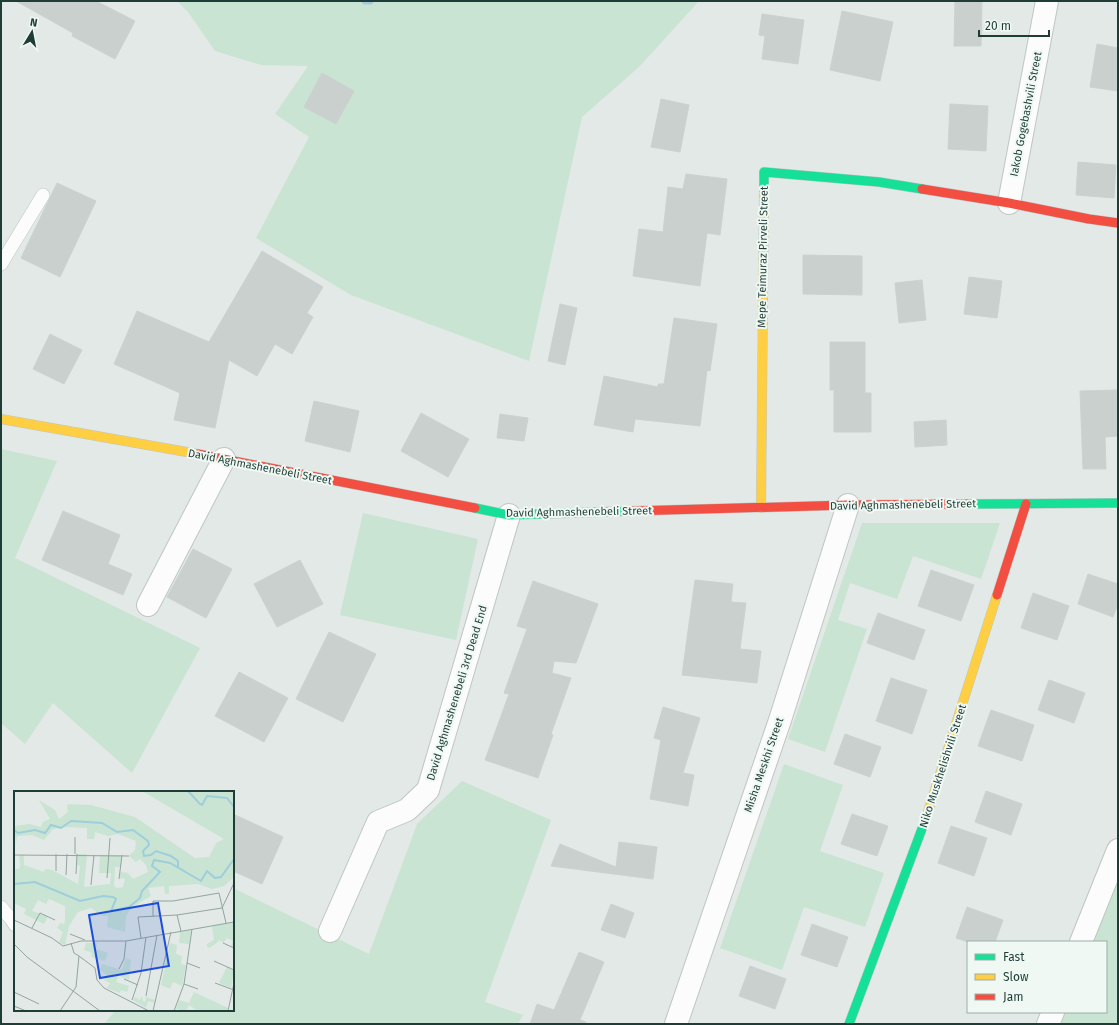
<svg xmlns="http://www.w3.org/2000/svg" width="1119" height="1025" font-family="'Fira Sans',sans-serif">
<style>
.green{fill:#cae4d3}
.lines{fill:none;stroke-linecap:round;stroke-linejoin:round}
.stream{stroke:#9ecedb;stroke-width:7}
.building{fill:#c9d0cd;stroke:#cbd2cf}
.lane-casing{stroke:#bfc6c3;stroke-width:14}
.street-casing{stroke:#bfc6c3;stroke-width:24}
.fast-casing{stroke:#bec6c4;stroke-width:10}
.slow-casing{stroke:#bec6c4;stroke-width:10}
.jam-casing{stroke:#bec6c4;stroke-width:10}
.lane{stroke:#fbfcfb;stroke-width:13}
.street{stroke:#fbfcfb;stroke-width:22}
.fast{stroke:#16e098;stroke-width:9}
.slow{stroke:#ffcf43;stroke-width:9}
.jam{stroke:#f24e42;stroke-width:9}
.labels{text-anchor:middle;dominant-baseline:central;stroke-width:4;stroke-linejoin:round;paint-order:stroke}
.street-label{font-size:11px;fill:#1f3d37;stroke:#f0f8f4}
.inset-river{fill:none;stroke:#9ecedb;stroke-width:2}
.inset-road{fill:none;stroke:#94a4a0;stroke-width:1}
.view{fill:#1d4ed8;fill-opacity:0.15;stroke:#1d4ed8;stroke-width:2}
.inset-edge{fill:none;stroke:#1f3d37;stroke-width:2}
</style>
<rect width="100%" height="100%" fill="#e2e9e6"/>
<path class="green" d="M 177,1 L 699,1 L 639,67 L 582,117 L 529,361 L 351,295 L 256,238 L 309,137 L 275,114 L 308,66 L 261,65 L 215,51 L 188,12 Z
M 1,449 L 57,461 L 15,558 L 200,648 L 132,773 L 53,703 L 25,744 L 1,723 Z
M 363,513 L 478,539 L 456,640 L 340,615 Z
M 862,523 L 1000,523 L 981,579 L 913,556 L 897,599 L 850,583 L 838,620 L 867,629 L 825,752 L 788,739 Z
M 784,764 L 843,785 L 820,851 L 884,873 L 865,927 L 804,907 L 782,970 L 720,948 Z
M 462,781 L 551,820 L 485,1002 L 523,1015 L 518,1024 L 104,1024 L 116,1010 L 233,1010 L 233,888 L 369,954 L 417,824 Z
M 1118,863 L 1118,1024 L 1055,1024 L 1060,1012 L 1106,1012 L 1106,942 L 1087,942 Z"/>
<g class="lines">
<path class="stream" d="M 365,1 L 370,1"/>
</g>
<path class="building" d="M 16,1 L 96,1 L 135,21 L 115,59 L 72,36 L 73,33 Z
M 955,1 L 982,1 L 981,46 L 954,46 Z
M 842,11 L 893,22 L 880,81 L 830,70 Z
M 762,14 L 804,20 L 798,64 L 762,59 L 765,36 L 759,35 Z
M 1097,44 L 1118,48 L 1118,91 L 1090,87 Z
M 322,73 L 354,91 L 336,124 L 304,107 Z
M 661,99 L 689,105 L 680,152 L 651,147 Z
M 950,104 L 988,106 L 986,151 L 948,149 Z
M 1078,162 L 1116,165 L 1114,198 L 1076,195 Z
M 686,174 L 727,179 L 720,235 L 707,233 L 700,286 L 633,276 L 639,229 L 663,232 L 668,187 L 683,189 Z
M 57,183 L 96,201 L 60,277 L 21,258 Z
M 262,251 L 323,287 L 307,313 L 313,317 L 292,354 L 275,344 L 257,376 L 229,360 L 215,428 L 174,420 L 180,393 L 114,364 L 137,311 L 209,342 Z
M 803,255 L 862,256 L 862,295 L 803,294 Z
M 969,277 L 1002,281 L 997,318 L 964,314 Z
M 922,280 L 926,320 L 899,323 L 895,283 Z
M 560,304 L 577,308 L 565,365 L 548,361 Z
M 674,318 L 717,324 L 710,371 L 707,370 L 700,426 L 635,419 L 633,432 L 594,425 L 604,376 L 658,387 L 658,384 L 664,384 Z
M 50,334 L 82,350 L 64,384 L 33,369 Z
M 830,342 L 865,342 L 865,393 L 871,393 L 871,432 L 834,432 L 834,390 L 830,390 Z
M 1118,390 L 1118,436 L 1105,437 L 1106,469 L 1083,469 L 1080,391 Z
M 314,401 L 359,411 L 350,452 L 305,441 Z
M 421,413 L 469,439 L 448,477 L 401,451 Z
M 500,414 L 528,418 L 524,441 L 497,438 Z
M 946,420 L 947,445 L 915,447 L 914,422 Z
M 63,511 L 120,535 L 108,564 L 132,574 L 123,595 L 42,560 Z
M 193,549 L 232,569 L 206,618 L 167,597 Z
M 300,560 L 323,604 L 277,627 L 254,584 Z
M 931,570 L 974,585 L 961,621 L 918,606 Z
M 1088,574 L 1118,584 L 1118,604 L 1113,617 L 1078,604 Z
M 695,580 L 733,584 L 731,602 L 746,603 L 740,649 L 761,651 L 757,683 L 682,675 Z
M 533,581 L 598,604 L 576,663 L 554,661 L 552,673 L 571,678 L 551,734 L 553,735 L 538,778 L 485,760 L 509,694 L 504,693 L 527,629 L 517,626 Z
M 1033,593 L 1069,606 L 1057,640 L 1021,628 Z
M 878,613 L 925,630 L 914,660 L 867,643 Z
M 329,632 L 376,654 L 343,722 L 296,699 Z
M 239,672 L 288,698 L 264,742 L 215,716 Z
M 891,678 L 927,690 L 912,734 L 876,721 Z
M 1049,680 L 1085,693 L 1074,723 L 1038,710 Z
M 663,707 L 700,718 L 683,773 L 694,775 L 688,806 L 650,799 L 661,740 L 654,738 Z
M 991,710 L 1034,725 L 1022,761 L 978,746 Z
M 845,734 L 881,747 L 870,777 L 834,764 Z
M 986,791 L 1022,804 L 1011,835 L 975,822 Z
M 233,814 L 283,837 L 262,884 L 233,871 Z
M 852,814 L 888,826 L 877,856 L 841,844 Z
M 951,826 L 987,838 L 974,876 L 938,863 Z
M 619,842 L 657,847 L 653,879 L 551,866 L 560,844 L 616,867 Z
M 611,904 L 634,913 L 625,938 L 601,930 Z
M 967,907 L 1003,920 L 995,942 L 968,942 L 956,938 Z
M 812,924 L 848,937 L 837,967 L 801,955 Z
M 579,952 L 604,962 L 580,1020 L 586,1022 L 586,1024 L 530,1024 L 537,1004 L 554,1010 Z
M 750,966 L 786,979 L 775,1009 L 739,996 Z"/>
<g class="lines">
<g class="lane-casing">
<path id="lane" d="M 1,264 L 43,195
M 1,907 L 11,919 L 15,925"/>
</g>
<g class="street-casing">
<path id="street" d="M 1009,203 L 1047,1
M 148,605 L 224,459
M 330,931 L 378,822 L 407,810 L 428,790 L 509,515
M 1081,942 L 1118,850
M 676,1024 L 780,720 L 848,505
M 1048,1024 L 1053,1012"/>
</g>
<g class="fast-casing">
<path id="fast" d="M 764,191 L 764,172 L 879,182 L 922,189
M 970,504 L 1118,503
M 475,508 L 509,515 L 631,511
M 849,1024 L 926,818"/>
</g>
<g class="slow-casing">
<path id="slow" d="M 1,419 L 198,454
M 761,508 L 764,191
M 926,818 L 997,595"/>
</g>
<g class="jam-casing">
<path id="jam" d="M 922,189 L 1009,203 L 1089,219 L 1118,223
M 198,454 L 475,508
M 631,511 L 848,505 L 970,504
M 997,595 L 1026,504"/>
</g>
<use href="#lane" class="lane"/>
<use href="#street" class="street"/>
<use href="#fast" class="fast"/>
<use href="#slow" class="slow"/>
<use href="#jam" class="jam"/>
</g>
<g class="labels">
<g class="street-label">
<text transform="translate(1026 114) rotate(-79)">Iakob Gogebashvili Street</text>
<text transform="translate(763 257) rotate(-89)">Mepe Teimuraz Pirveli Street</text>
<text transform="translate(260 467) rotate(11)">David Aghmashenebeli Street</text>
<text transform="translate(903 505) rotate(-1)">David Aghmashenebeli Street</text>
<text transform="translate(579 512) rotate(-1)">David Aghmashenebeli Street</text>
<text transform="translate(457 693) rotate(-73)">David Aghmashenebeli 3rd Dead End</text>
<text transform="translate(764 765) rotate(-71)">Misha Meskhi Street</text>
<text transform="translate(943 766) rotate(-72)">Niko Muskhelishvili Street</text>
</g>
</g>
<g transform="translate(14 791)">
<rect width="220" height="220" fill="#e2e9e6"/>
<path d="M 128,0 L 220,0 L 220,86 L 210,95 L 198,98 L 184,93 L 155,95 L 155,103 L 151,103 L 150,95 L 134,97 L 137,105 L 118,116 L 112,125 L 111,141 L 93,136 L 94,125 L 88,125 L 77,117 L 64,121 L 55,135 L 51,154 L 48,153 L 45,151 L 49,141 L 43,137 L 46,132 L 50,133 L 51,130 L 51,115 L 35,108 L 32,113 L 24,109 L 18,120 L 34,125 L 30,133 L 10,123 L 12,118 L 0,112 L 0,79 L 6,77 L 5,64 L 10,64 L 10,74 L 30,81 L 31,78 L 38,79 L 64,93 L 66,75 L 63,74 L 63,63 L 73,63 L 70,96 L 96,93 L 97,82 L 85,82 L 86,64 L 108,64 L 107,76 L 101,76 L 100,95 L 103,97 L 109,96 L 111,88 L 105,87 L 106,81 L 114,82 L 119,88 L 134,81 L 132,74 L 126,68 L 122,71 L 115,65 L 121,59 L 122,50 L 104,43 L 94,45 L 81,41 L 80,48 L 73,48 L 73,37 L 53,36 L 39,38 L 30,49 L 18,44 L 3,45 L 2,52 L 0,35 L 16,33 L 27,36 L 29,31 L 36,28 L 25,9 L 41,19 L 45,28 L 54,21 L 53,14 L 56,13 L 77,14 L 121,26 L 181,67 L 195,66 L 202,52 L 210,48 ZM 220,131 L 220,156 L 217,155 L 219,150 L 213,147 L 209,152 L 206,149 L 196,157 L 193,156 L 193,153 L 200,149 L 198,135 ZM 177,139 L 175,153 L 165,152 L 166,141 ZM 72,152 L 83,152 L 82,158 L 94,162 L 91,170 L 77,166 L 78,162 L 70,159 ZM 156,152 L 163,154 L 162,163 L 168,165 L 167,173 L 172,174 L 168,195 L 159,191 L 156,198 L 147,194 ZM 112,167 L 117,169 L 115,189 L 105,185 L 102,191 L 115,195 L 113,201 L 107,199 L 106,202 L 93,197 L 96,192 L 90,189 L 93,184 L 86,179 L 88,173 L 108,179 ZM 213,176 L 220,180 L 217,197 L 205,192 ZM 180,201 L 214,217 L 213,220 L 184,220 L 175,214 L 172,220 L 162,218 L 165,209 L 175,212 ZM 128,205 L 129,210 L 131,211 L 132,206 L 141,209 L 140,212 L 134,210 L 132,217 L 119,209 L 121,206 L 126,209 Z" fill="#cae4d3"/>
<path class="inset-river" d="M 174,0 L 186,13 L 188,14 L 193,5 L 213,7 L 220,16M 0,39 L 4,42 L 21,39 L 31,42 L 37,34 L 47,37 L 57,30 L 88,32 L 103,41 L 119,39 L 134,50 L 135,54 L 129,60 L 130,65 L 137,64 L 142,60 L 157,65 L 164,70 L 164,77M 0,93 L 21,91 L 66,110 L 89,105 L 99,106 L 102,108 L 97,120 L 115,116 L 126,107 L 128,100 L 146,81 L 138,75 L 140,69 L 156,72 L 187,90 L 193,80 L 201,87 L 207,86 L 220,68"/>
<path class="inset-road" d="M 61,46 L 61,63M 0,64 L 115,65M 42,80 L 42,63M 62,83 L 63,63M 52,84 L 53,63M 93,87 L 96,47M 105,88 L 108,64M 77,94 L 80,64M 163,124 L 167,140M 139,126 L 139,110 L 159,110 L 205,102 L 212,132M 0,129 L 38,147 L 49,155 L 67,150 L 112,150 L 220,131M 18,137 L 26,122 L 41,129M 56,143 L 71,149M 127,147 L 124,126 L 163,124 L 208,117 L 220,92M 209,152 L 220,157M 0,153 L 13,166 L 86,220M 65,165 L 81,177 L 83,189 L 90,197 L 135,220M 200,170 L 220,179M 173,172 L 186,177M 105,178 L 110,168 L 112,150M 110,188 L 124,194M 201,192 L 220,199M 170,193 L 184,198M 0,201 L 25,213M 132,205 L 143,144M 118,209 L 127,182 L 132,146M 0,215 L 12,220M 46,220 L 62,196 L 65,165 L 60,162 L 57,152M 139,220 L 157,141M 160,220 L 170,193 L 178,138M 214,220 L 220,192"/>
<path class="view" d="M 144,112 L 155,175 L 86,187 L 75,124 Z"/>
<rect width="220" height="220" class="inset-edge"/>
</g>
<rect width="1119" height="1025" fill="none" stroke="#1f3d37" stroke-width="4"/>
<rect x="967" y="941" width="140" height="72" fill="#f0f8f4" stroke="#9cada8"/>
<rect x="975" y="954" width="20" height="6" fill="#16e098" stroke="#9cada8"/>
<text x="1003" y="961" font-size="12" fill="#1f3d37">Fast</text>
<rect x="975" y="974" width="20" height="6" fill="#ffcf43" stroke="#9cada8"/>
<text x="1003" y="981" font-size="12" fill="#1f3d37">Slow</text>
<rect x="975" y="994" width="20" height="6" fill="#f24e42" stroke="#9cada8"/>
<text x="1003" y="1001" font-size="12" fill="#1f3d37">Jam</text>
<g transform="translate(32 32) rotate(10)" stroke="#f0f8f4" stroke-width="3" paint-order="stroke">
<path d="M0-3L7 15L0 10L-7 15Z" fill="#1f3d37"/>
<text y="-6" font-size="11" font-weight="bold" text-anchor="middle" fill="#1f3d37">N</text>
</g>
<path d="M979 30v6h70v-6" fill="none" stroke="#1f3d37" stroke-width="2"/>
<text x="985" y="30" font-size="12" fill="#1f3d37" stroke="#f0f8f4" stroke-width="3" paint-order="stroke">20 m</text>
</svg>
